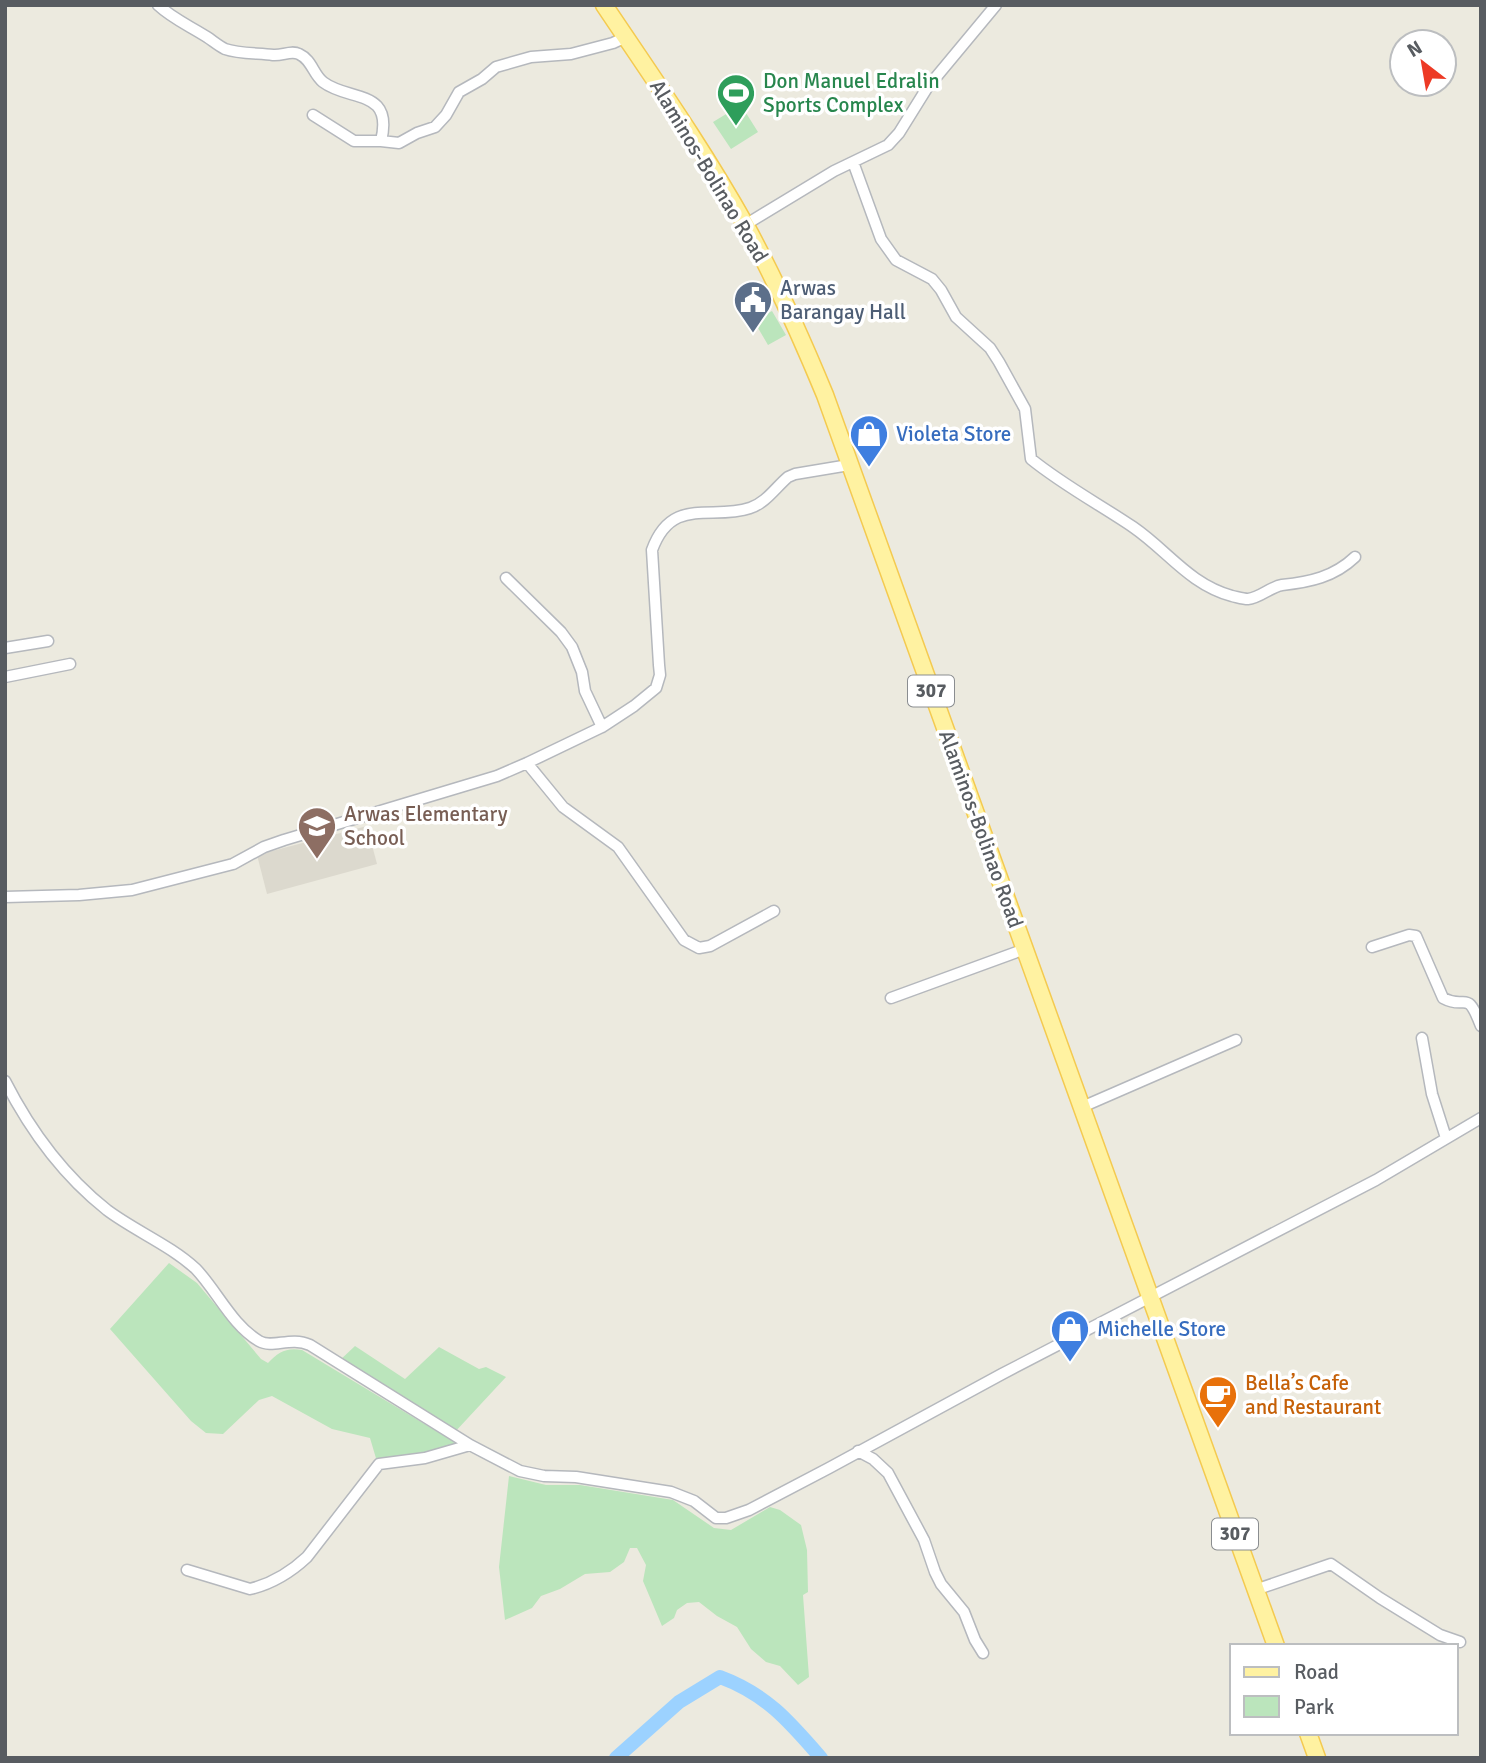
<svg xmlns="http://www.w3.org/2000/svg" width="1486" height="1763" font-family="Signika,sans-serif">
<style>
.education{fill:#dcd9ce}
.green{fill:#bbe5bc}
.lines{fill:none;stroke-linecap:round;stroke-linejoin:round}
.river{stroke:#9cd2ff;stroke-width:14}
.street-casing{stroke:#b5b8bd;stroke-width:13}
.primary-casing{stroke:#f4ca50;stroke-width:19}
.street{stroke:#fff;stroke-width:10}
.primary{stroke:#fff2a1;stroke-width:16}
.labels{text-anchor:middle;dominant-baseline:central;stroke-width:7;stroke-linejoin:round;paint-order:stroke}
.shield{fill:#fff;stroke:#8a8d90;stroke-width:2}
.shield-label{font-size:19px;font-weight:bold;fill:#585c61}
.leisure-label{font-size:21px;fill:#27864d;stroke:#fff;text-anchor:start}
.street-label{font-size:21px;fill:#585c61;stroke:#fff}
.service-label{font-size:21px;fill:#4e5e75;stroke:#fff;text-anchor:start}
.shop-label{font-size:21px;fill:#366cbe;stroke:#fff;text-anchor:start}
.education-label{font-size:21px;fill:#785e54;stroke:#fff;text-anchor:start}
.food-label{font-size:21px;fill:#c56008;stroke:#fff;text-anchor:start}
</style>
<rect width="100%" height="100%" fill="#eceadf"/>
<path class="education" d="M 367,826 L 377,864 L 267,894 L 257,855 Z"/>
<path class="green" d="M 741,105 L 758,132 L 731,149 L 713,122 Z
M 772,311 L 786,335 L 768,345 L 754,321 Z
M 169,1263 L 197,1283 L 261,1359 L 268,1363 C 278,1352 287,1347 302,1350 L 461,1446 L 378,1465 L 370,1438 L 332,1429 L 272,1396 L 259,1400 L 223,1434 L 206,1433 L 191,1421 L 110,1329 Z
M 355,1346 L 405,1379 L 439,1347 L 479,1369 L 486,1367 L 506,1377 L 454,1433 L 338,1362 Z
M 509,1476 L 546,1485 L 580,1485 L 673,1500 L 714,1528 L 731,1530 L 770,1507 L 780,1510 L 801,1525 L 807,1550 L 808,1592 L 803,1595 L 809,1677 L 798,1685 L 780,1666 L 766,1662 L 751,1649 L 737,1627 L 717,1616 L 699,1602 L 687,1603 L 677,1610 L 674,1618 L 662,1626 L 643,1581 L 646,1565 L 637,1548 L 630,1548 L 624,1562 L 610,1572 L 585,1574 L 560,1589 L 541,1596 L 532,1608 L 505,1620 L 499,1567 Z"/>
<g class="lines">
<path class="river" d="M 616,1758 L 679,1702 L 720,1677 C 766,1694 789,1721 821,1758"/>
<g class="street-casing">
<path id="street" d="M 158,5 C 173,19 190,26 207,37 C 213,41 219,46 225,49 C 239,54 259,53 273,55 C 282,56 291,50 299,54 C 312,60 313,74 323,82 C 349,102 394,88 381,141 L 354,141 L 313,115
M 381,141 L 399,143 L 417,133 L 435,127 L 446,115 L 459,92 L 482,79 L 496,67 L 531,57 L 571,54 L 613,43 L 626,37
M 853,162 L 881,239 L 896,260 L 932,279 L 941,290 L 956,317 L 990,348 L 999,362 L 1025,409 L 1031,459 C 1063,485 1099,504 1133,527 C 1168,551 1189,584 1232,596 C 1237,597 1243,599 1248,599 C 1260,598 1270,587 1282,585 C 1310,582 1334,577 1355,557
M 745,225 L 834,171 L 888,145 L 899,133 L 927,88 L 996,5
M 506,578 L 561,632 L 572,647 L 582,672 L 585,691 L 602,727
M 5,648 L 48,641
M 5,677 L 70,664
M 527,763 L 563,807 L 618,847 L 684,940 L 699,948 L 710,946 L 774,911
M 5,897 L 79,895 L 132,890 L 233,864 L 264,847 L 284,840 L 497,776 L 527,763 L 602,727 L 634,706 L 656,688 L 660,675 L 659,665 L 652,550 C 672,495 712,521 750,508 C 766,503 776,487 788,477 L 795,474 L 849,465
M 1372,947 L 1409,935 L 1416,936 L 1443,998 C 1467,1011 1466,987 1481,1026
M 891,998 L 1025,949
M 1422,1038 L 1432,1094 L 1446,1138
M 5,1081 C 30,1130 64,1176 107,1210 C 135,1231 170,1245 196,1269 C 217,1291 232,1325 259,1341 C 273,1349 290,1336 310,1345 L 470,1445 L 520,1471 L 544,1476 L 576,1477 L 671,1492 L 694,1501 L 716,1518 L 726,1518 L 749,1510 L 829,1468 L 1002,1374 L 1376,1180 L 1481,1118
M 1082,1107 L 1236,1040
M 858,1451 L 873,1459 L 888,1473 L 924,1540 L 935,1572 L 941,1584 L 964,1612 L 975,1640 L 983,1653
M 187,1570 L 250,1589 C 271,1584 291,1572 307,1557 L 379,1464 L 425,1458 L 470,1445
M 1255,1590 L 1331,1564 L 1380,1598 L 1440,1635 L 1460,1642"/>
</g>
<g class="primary-casing">
<path id="primary" d="M 604,5 C 653,78 703,149 746,226 C 776,281 801,337 825,395 L 1276,1646
M 1308,1733 L 1317,1758"/>
</g>
<use href="#street" class="street"/>
<use href="#primary" class="primary"/>
</g>
<defs>
<g id="stadium-pin" transform="scale(2.0125)"><path d="M0 17L-7.5 6A9.5 9.5 0 1 1 7.5 6Z" fill="#2e9e5b" stroke="#fff"/><path d="M0-5a6.5 5 0 1 0 0 10a6.5 5 0 1 0 0-10ZM-3.5-1.8h7v3.6h-7Z" fill="#fff"/></g>
<g id="civic-pin" transform="scale(2.0125)"><path d="M0 17L-7.5 6A9.5 9.5 0 1 1 7.5 6Z" fill="#5c6f8a" stroke="#fff"/><path d="M-.6-6.5H3V-4.5H.6V-3L4-1V1h2V6H-6V1h2V-1L-.6-3ZM-1.2 2.5V6h2.4V2.5Z" fill="#fff"/></g>
<g id="shop-pin" transform="scale(2.0125)"><path d="M0 17L-7.5 6A9.5 9.5 0 1 1 7.5 6Z" fill="#3f7fe0" stroke="#fff"/><path d="M-5-2.5h2.3a2.7 3.5 0 0 1 5.4 0H5L5.5 6h-11ZM-1.5-2.5h3a1.5 2.3 0 0 0-3 0Z" fill="#fff"/></g>
<g id="school-pin" transform="scale(2.0125)"><path d="M0 17L-7.5 6A9.5 9.5 0 1 1 7.5 6Z" fill="#8d6e63" stroke="#fff"/><path d="M0-5L7-2L0 1L-7-2ZM-4 1L0 2.5L4 1V4Q0 6-4 4Z" fill="#fff"/></g>
<g id="cafe-pin" transform="scale(2.0125)"><path d="M0 17L-7.5 6A9.5 9.5 0 1 1 7.5 6Z" fill="#e8710a" stroke="#fff"/><path d="M-5.5-4.5H6V0H3Q3 3.5 0 3.5H-2.5Q-5.5 3.5-5.5 0ZM3-3.2v2h1.7v-2ZM-6 4.5H4V6H-6Z" fill="#fff"/></g>
</defs>
<g fill-rule="evenodd">
<use href="#stadium-pin" x="736" y="93"/>
<use href="#civic-pin" x="753" y="300"/>
<use href="#shop-pin" x="869" y="434"/>
<use href="#school-pin" x="317" y="826"/>
<use href="#shop-pin" x="1070" y="1329"/>
<use href="#cafe-pin" x="1218" y="1395"/>
</g>
<g class="labels">
<g class="shield">
<rect x="908" y="675.5" width="46" height="31" rx="5"/>
<rect x="1212" y="1518.5" width="46" height="31" rx="5"/>
</g>
<g class="shield-label">
<text x="931" y="691">307</text>
<text x="1235" y="1534">307</text>
</g>
<g class="leisure-label">
<text x="763" y="81">Don Manuel Edralin<tspan x="763" dy="24">Sports Complex</tspan></text>
</g>
<g class="street-label">
<text transform="translate(709 171) rotate(59)">Alaminos-Bolinao Road</text>
<text transform="translate(981 829) rotate(70)">Alaminos-Bolinao Road</text>
</g>
<g class="service-label">
<text x="780" y="288">Arwas<tspan x="780" dy="24">Barangay Hall</tspan></text>
</g>
<g class="shop-label">
<text x="896" y="434">Violeta Store</text>
<text x="1097" y="1329">Michelle Store</text>
</g>
<g class="education-label">
<text x="344" y="814">Arwas Elementary<tspan x="344" dy="24">School</tspan></text>
</g>
<g class="food-label">
<text x="1245" y="1383">Bella’s Cafe<tspan x="1245" dy="24">and Restaurant</tspan></text>
</g>
</g>
<rect width="1486" height="1763" fill="none" stroke="#585c61" stroke-width="14"/>
<rect x="1230" y="1644" width="228" height="91" fill="#ffffff" stroke="#bcbec0" stroke-width="2"/>
<rect x="1244" y="1667" width="35" height="10" fill="#fff2a1" stroke="#bcbec0" stroke-width="2"/>
<text x="1294" y="1679" font-size="21" fill="#585c61">Road</text>
<rect x="1244" y="1696" width="35" height="21" fill="#bbe5bc" stroke="#bcbec0" stroke-width="2"/>
<text x="1294" y="1714" font-size="21" fill="#585c61">Park</text>
<g transform="translate(1423 63) rotate(329)"><circle r="33" fill="#ffffff" stroke="#bcbec0" stroke-width="2"/>
<path d="M0-5L12 26L0 18L-12 26Z" fill="#ed3a25"/>
<text y="-10" font-size="19" font-weight="bold" text-anchor="middle" fill="#585c61">N</text>
</g>
</svg>
